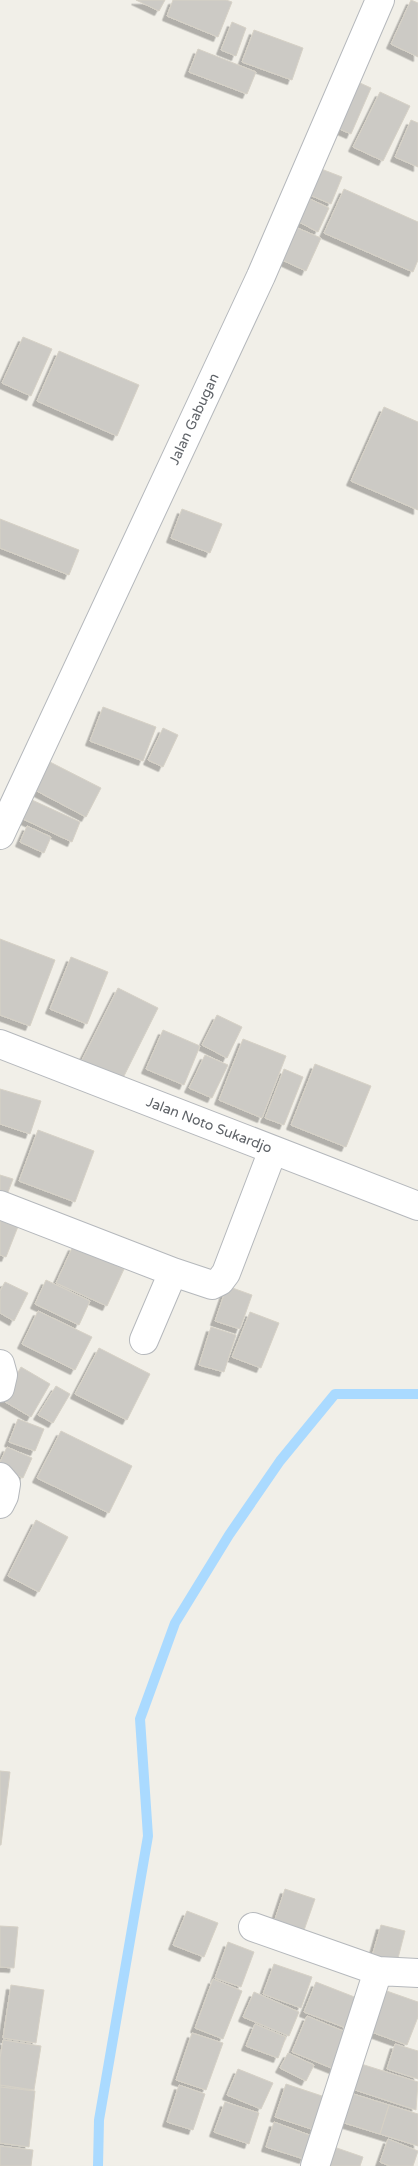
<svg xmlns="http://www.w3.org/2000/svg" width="418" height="2166" font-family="'Varela Round',sans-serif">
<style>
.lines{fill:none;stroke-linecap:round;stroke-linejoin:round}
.stream{stroke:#aadaff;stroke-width:10}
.building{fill:#cccac5;stroke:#d6d1c6;filter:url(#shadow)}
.minor-casing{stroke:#b5b8bc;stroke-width:30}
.minor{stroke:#fff;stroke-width:28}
.labels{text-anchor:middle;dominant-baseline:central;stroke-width:4.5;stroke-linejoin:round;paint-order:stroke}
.street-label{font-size:14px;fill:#5f6368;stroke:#fff}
</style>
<defs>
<filter id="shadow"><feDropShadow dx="-4.5" dy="4.5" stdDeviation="0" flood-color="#0004"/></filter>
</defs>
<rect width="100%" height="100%" fill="#f1efe8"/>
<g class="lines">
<path class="stream" d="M 98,2166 L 99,2120 L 148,1836 L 140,1719 L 175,1623 L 229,1535 L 280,1461 L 335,1394 L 418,1394"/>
</g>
<path class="building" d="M 136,0 L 165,0 L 159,11 Z
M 173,0 L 226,0 L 232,2 L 218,37 L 167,16 Z
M 411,0 L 418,3 L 418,57 L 391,44 Z
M 232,22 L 246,28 L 236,56 L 221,50 Z
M 254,30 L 303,48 L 292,80 L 242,62 Z
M 198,49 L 256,72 L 247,94 L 189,72 Z
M 349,78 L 371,88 L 351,134 L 328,124 Z
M 380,92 L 410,106 L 383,161 L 353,147 Z
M 411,120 L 418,123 L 418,167 L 395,157 Z
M 316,167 L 342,177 L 331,204 L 305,193 Z
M 344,189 L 418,222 L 418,260 L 413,272 L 324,233 Z
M 308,198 L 329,208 L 318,232 L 297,221 Z
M 295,227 L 321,238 L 306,271 L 280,259 Z
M 23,337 L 52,349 L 31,396 L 2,383 Z
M 59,351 L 139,385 L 117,436 L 37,401 Z
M 384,407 L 418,422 L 418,510 L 351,481 Z
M 182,509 L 222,524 L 210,553 L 171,538 Z
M 0,519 L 79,550 L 69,575 L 0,548 Z
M 103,707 L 156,727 L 143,761 L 90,741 Z
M 163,728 L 178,735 L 163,767 L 148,760 Z
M 48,761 L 101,788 L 86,817 L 33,789 Z
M 32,800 L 80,822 L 72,842 L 23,819 Z
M 27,826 L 51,837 L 44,853 L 20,842 Z
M 0,939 L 55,960 L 30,1026 L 0,1015 Z
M 71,957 L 108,972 L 87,1024 L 50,1009 Z
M 118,988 L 158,1008 L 122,1080 L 82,1060 Z
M 217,1015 L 242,1027 L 227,1058 L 202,1045 Z
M 163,1030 L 200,1046 L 184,1085 L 146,1069 Z
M 243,1039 L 286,1056 L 262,1118 L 219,1100 Z
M 205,1055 L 228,1065 L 212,1098 L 189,1088 Z
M 315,1064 L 371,1086 L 346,1147 L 291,1125 Z
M 284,1069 L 303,1077 L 284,1125 L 265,1118 Z
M 0,1089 L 41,1101 L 30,1134 L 0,1124 Z
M 38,1130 L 94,1151 L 75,1202 L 19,1181 Z
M 0,1175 L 13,1179 L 5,1200 L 0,1199 Z
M 0,1217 L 19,1224 L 6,1257 L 0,1255 Z
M 73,1246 L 124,1269 L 107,1306 L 56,1283 Z
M 46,1280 L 90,1301 L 79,1325 L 35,1304 Z
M 5,1282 L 28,1293 L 14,1321 L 0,1313 L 0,1291 Z
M 227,1286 L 252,1295 L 240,1329 L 215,1321 Z
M 38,1311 L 92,1337 L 75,1370 L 22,1344 Z
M 250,1312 L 279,1323 L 261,1368 L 232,1357 Z
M 211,1327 L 236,1335 L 224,1372 L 199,1365 Z
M 99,1348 L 150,1374 L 127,1420 L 75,1394 Z
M 21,1367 L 50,1384 L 31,1417 L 2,1400 Z
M 56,1386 L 70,1394 L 53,1423 L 38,1415 Z
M 18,1419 L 44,1429 L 35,1451 L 9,1442 Z
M 61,1431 L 132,1466 L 109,1513 L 37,1478 Z
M 7,1447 L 32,1458 L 23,1478 L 0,1468 L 0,1462 Z
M 36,1520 L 68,1537 L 39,1592 L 8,1576 Z
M 0,1771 L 10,1772 L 1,1845 L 0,1845 Z
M 285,1889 L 315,1899 L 302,1936 L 273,1925 Z
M 187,1911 L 218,1923 L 204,1957 L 173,1945 Z
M 381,1925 L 405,1931 L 396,1966 L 371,1960 Z
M 0,1926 L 18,1927 L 14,1968 L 0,1967 Z
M 228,1942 L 254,1952 L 241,1987 L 215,1978 Z
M 274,1964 L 312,1977 L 301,2008 L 263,1994 Z
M 213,1979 L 242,1991 L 223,2039 L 195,2028 Z
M 316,1982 L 357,1998 L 346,2028 L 304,2012 Z
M 11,1985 L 44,1990 L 36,2043 L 3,2038 Z
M 381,1989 L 418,2002 L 418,2017 L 407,2045 L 366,2030 Z
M 254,1992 L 299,2012 L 289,2036 L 243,2017 Z
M 307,2016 L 348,2033 L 334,2069 L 292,2052 Z
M 255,2024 L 286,2037 L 278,2058 L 246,2046 Z
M 192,2033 L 223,2043 L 206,2090 L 176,2080 Z
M 3,2040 L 41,2046 L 34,2090 L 0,2085 L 0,2058 Z
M 395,2044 L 418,2051 L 418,2079 L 387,2069 Z
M 288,2053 L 314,2065 L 306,2081 L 280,2068 Z
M 358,2063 L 418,2082 L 416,2110 L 349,2088 Z
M 238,2069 L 273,2083 L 261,2109 L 227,2095 Z
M 286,2084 L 325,2097 L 314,2130 L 275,2117 Z
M 179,2085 L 205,2094 L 193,2130 L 167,2122 Z
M 0,2087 L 35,2091 L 29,2147 L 0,2143 Z
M 347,2092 L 389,2105 L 380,2134 L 338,2121 Z
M 225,2102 L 259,2113 L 249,2144 L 214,2132 Z
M 389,2105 L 418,2114 L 418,2146 L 380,2134 Z
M 274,2122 L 312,2136 L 304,2159 L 266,2147 Z
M 388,2139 L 418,2151 L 413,2166 L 390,2166 L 380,2162 Z
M 0,2146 L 33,2150 L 31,2166 L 0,2166 Z
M 331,2146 L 363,2157 L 360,2166 L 324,2166 Z"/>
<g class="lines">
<g class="minor-casing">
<path id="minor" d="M 0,835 L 261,276 L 380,0
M 0,1044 L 418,1206
M 0,1205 L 173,1272 L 144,1340
M 173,1272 L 212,1285 L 220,1281 L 226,1273 L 273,1150
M 0,1364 L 3,1375 L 0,1388
M 0,1477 L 6,1484 L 4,1496 L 0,1504
M 253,1927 L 378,1971 L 418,1973
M 315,2166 L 378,1971"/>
</g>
<use href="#minor" class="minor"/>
</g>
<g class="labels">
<g class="street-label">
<text transform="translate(194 419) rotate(-65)">Jalan Gabugan</text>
<text transform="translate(209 1125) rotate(21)">Jalan Noto Sukardjo</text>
</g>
</g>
</svg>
